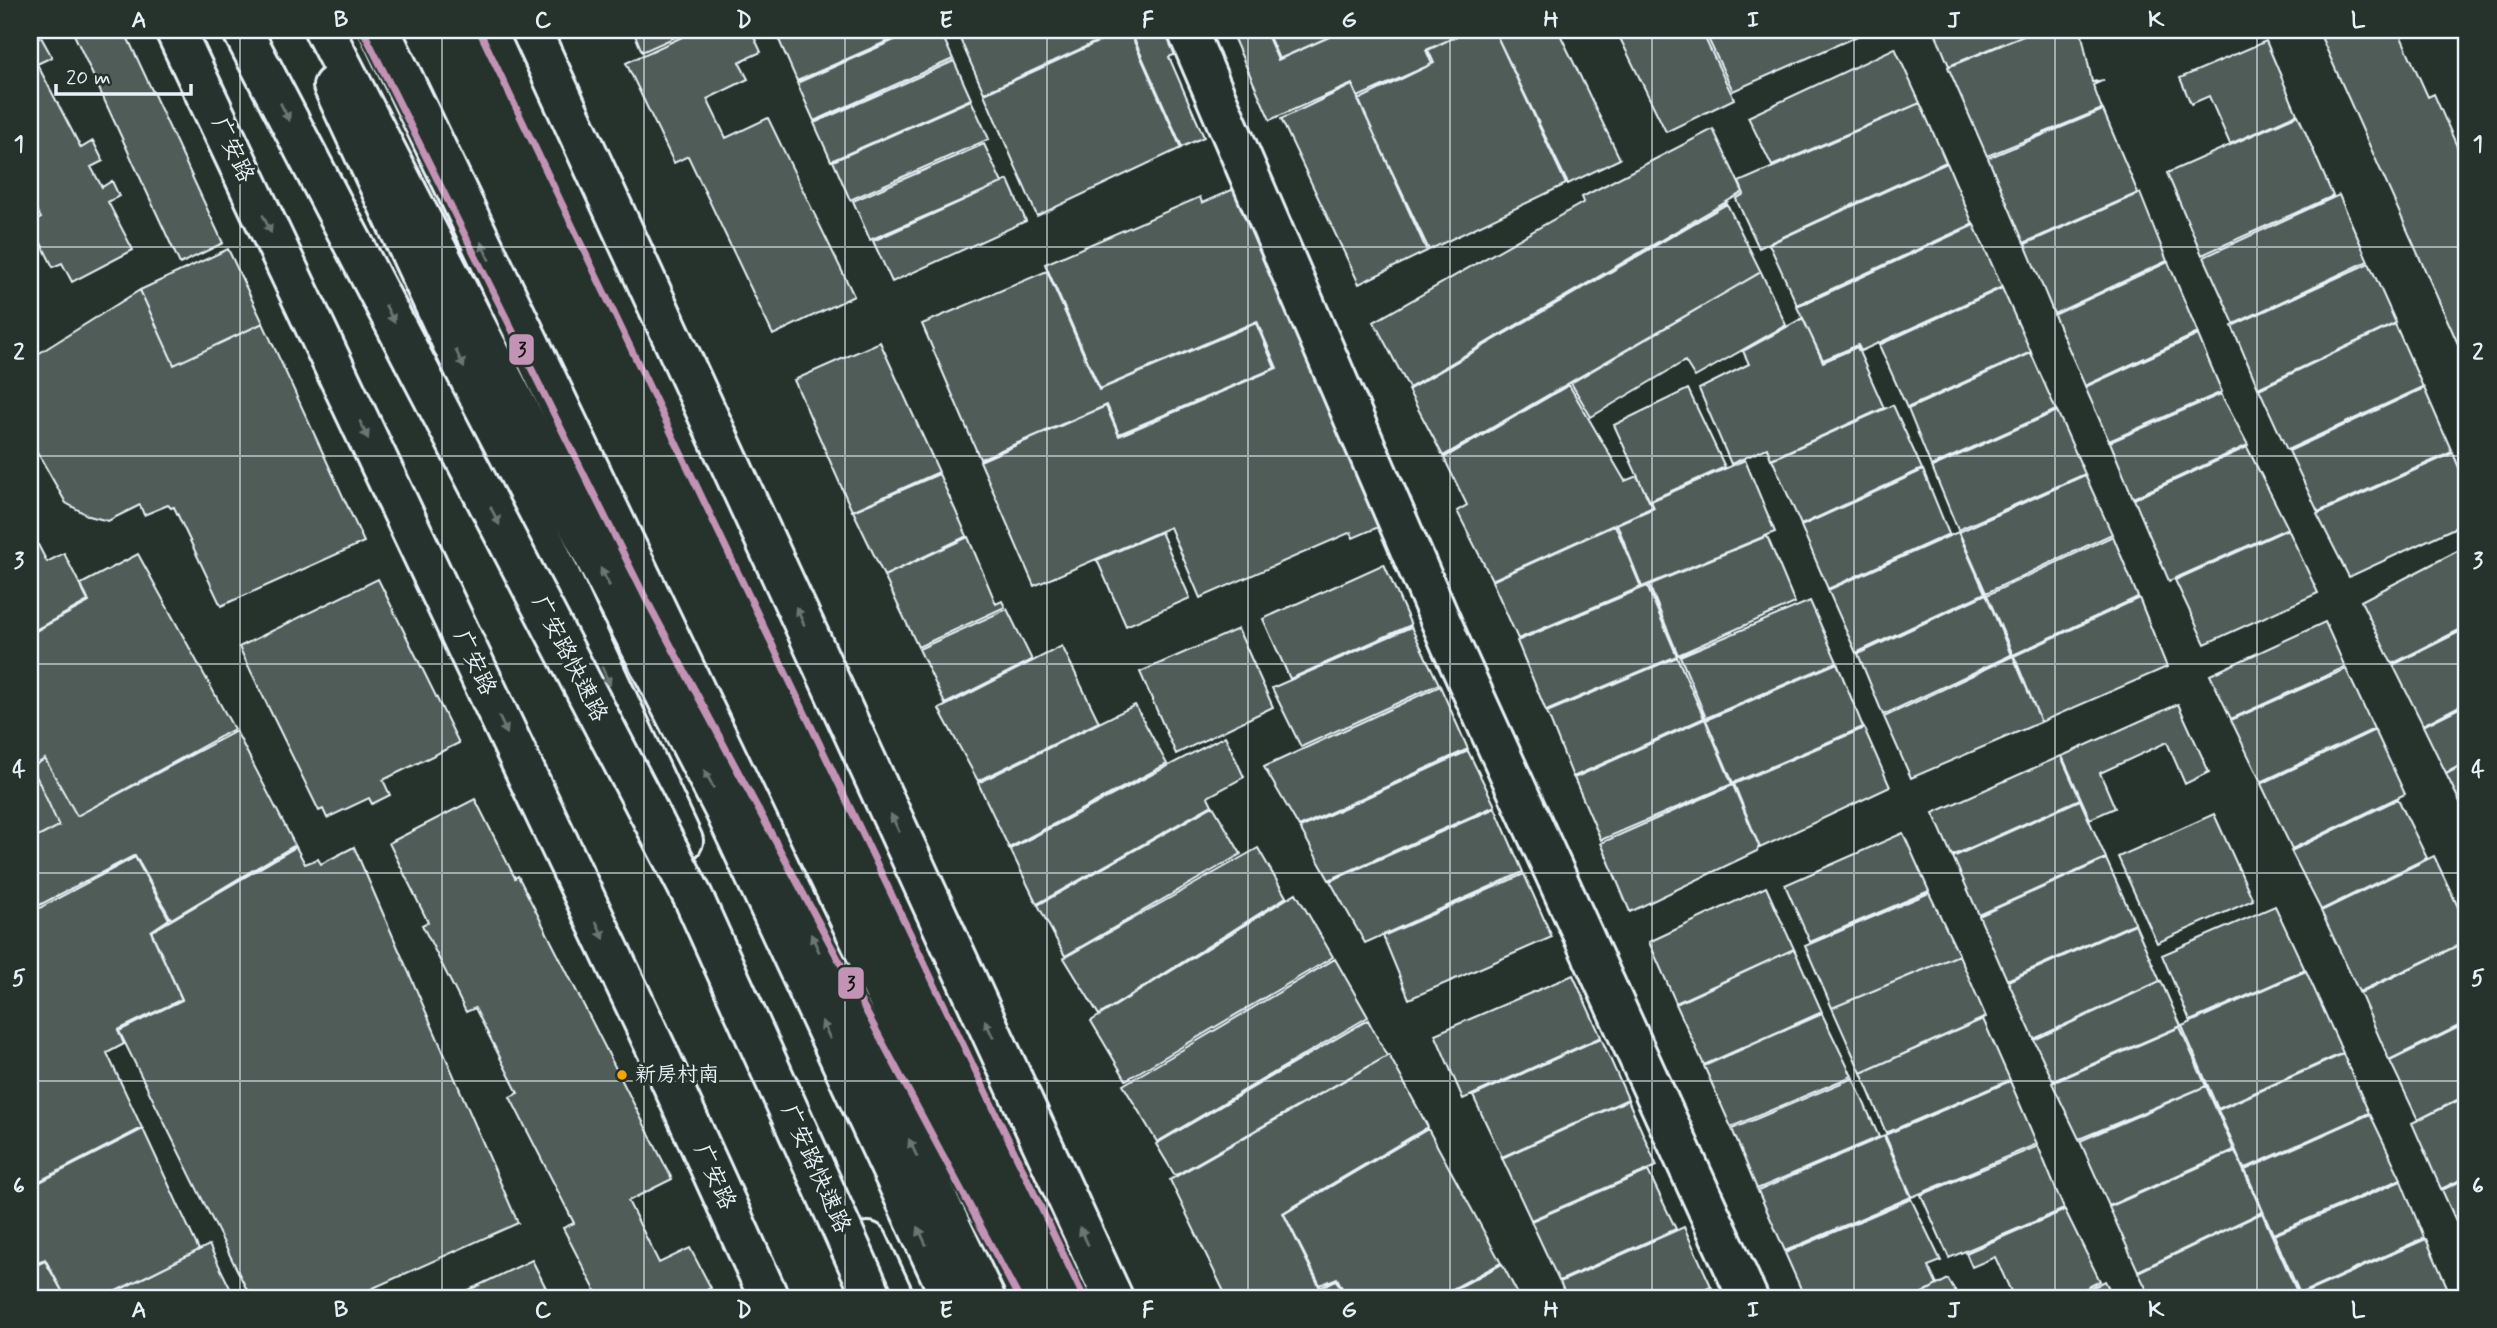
<svg xmlns="http://www.w3.org/2000/svg" width="2497" height="1328" font-family="Mynerve,'LXGW WenKai TC',sans-serif">
<style>
.building{fill:#505c59;stroke:#e8f1f8;stroke-width:2}
.lines{fill:none;stroke-linecap:round;stroke-linejoin:round}
.minor-casing{stroke:#e8f1f8;stroke-width:44}
.major-casing{stroke:#e8f1f8;stroke-width:44}
.highway-casing{stroke:#e8f1f8;stroke-width:44}
.minor{stroke:#26332d;stroke-width:38}
.major{stroke:#26332d;stroke-width:38}
.highway{stroke:#26332d;stroke-width:38}
.highway-bridge-casing{stroke:#e8f1f8;stroke-width:44;stroke-linecap:butt}
.highway-bridge{stroke:#26332d;stroke-width:38}
.metro-1-casing{stroke:#26332d;stroke-width:12}
.metro-1{stroke:#c293b5;stroke-width:7}
.oneway{fill:#6a7674}
.grid{fill:none;stroke:#e8f1f8;stroke-width:2;stroke-opacity:0.55}
.bus-dot{fill:#f7a600;stroke:#26332d;stroke-width:2.5}
.labels{text-anchor:middle;dominant-baseline:central;stroke-width:6;stroke-linejoin:round;paint-order:stroke}
.bus-label{font-size:21px;fill:#e8f1f8;stroke:#26332d;text-anchor:start}
.street-label{font-size:23px;fill:#e8f1f8;stroke:#26332d}
.line-badge{stroke:#26332d;stroke-width:2.5}
.pale-badge-label{font-size:19px;text-anchor:middle;font-weight:bold;fill:#111}
.neatline{fill:none;stroke:#e8f1f8;stroke-width:2.5}
.grid-label{font-size:23px;text-anchor:middle;font-weight:bold;fill:#e8f1f8}
</style>
<rect width="100%" height="100%" fill="#26332d"/>
<filter id="ink" filterUnits="userSpaceOnUse"><feTurbulence type="fractalNoise" baseFrequency=".0143" numOctaves="2"/><feDisplacementMap in="SourceGraphic" scale="14" xChannelSelector="R" yChannelSelector="G"/><feConvolveMatrix kernelMatrix="1 2 1 2 8 2 1 2 1" color-interpolation-filters="sRGB"/></filter>
<g filter="url(#ink)">
<path class="building" d="M 72,30 L 124,30 L 223,243 L 180,264 Z
M 633,30 L 691,30 L 642,52 Z
M 697,30 L 751,30 L 761,52 L 739,62 L 748,79 L 707,99 L 726,138 L 768,118 L 854,296 L 773,335 L 688,156 L 674,163 L 626,63 Z
M 774,30 L 798,30 L 778,39 Z
M 801,30 L 913,30 L 797,81 L 779,40 Z
M 917,30 L 940,30 L 953,59 L 814,121 L 797,83 Z
M 956,30 L 1122,30 L 984,93 Z
M 1124,30 L 1129,30 L 1181,148 L 1037,216 L 984,94 Z
M 1130,30 L 1165,30 L 1176,54 L 1169,57 L 1204,137 L 1182,147 Z
M 1230,30 L 1265,30 L 1278,60 L 1345,30 L 1447,30 L 1451,39 L 1426,50 L 1432,64 L 1358,97 L 1352,84 L 1270,120 Z
M 1266,30 L 1345,30 L 1279,59 Z
M 1469,30 L 1494,30 L 1566,184 L 1429,250 L 1358,100 L 1434,63 L 1428,50 Z
M 1494,30 L 1558,30 L 1620,159 L 1568,184 Z
M 1616,30 L 1701,30 L 1734,99 L 1666,132 Z
M 1704,30 L 1871,30 L 1733,91 Z
M 1934,30 L 2036,30 L 1949,66 Z
M 2038,30 L 2081,30 L 2092,82 L 2104,80 L 2093,85 L 2102,109 L 1987,156 L 1948,67 Z
M 2318,30 L 2398,30 L 2428,97 L 2434,94 L 2467,169 L 2467,171 L 2459,176 L 2467,194 L 2467,364 Z
M 2458,30 L 2467,30 L 2467,50 Z
M 41,37 L 52,57 L 37,64 L 81,148 L 93,141 L 103,161 L 91,167 L 102,187 L 112,181 L 119,196 L 108,202 L 133,250 L 72,282 L 62,263 L 53,267 L 31,223 L 41,218 L 30,199 L 30,43 Z
M 2266,41 L 2297,114 L 2230,144 L 2209,96 L 2191,104 L 2180,78 Z
M 1895,48 L 1920,103 L 1772,166 L 1748,117 Z
M 954,61 L 971,99 L 831,161 L 814,123 Z
M 1352,85 L 1427,251 L 1359,284 L 1281,119 Z
M 971,100 L 989,139 L 850,200 L 833,161 Z
M 1920,103 L 1946,162 L 1759,248 L 1736,199 L 1744,194 L 1739,182 Z
M 2103,110 L 2138,193 L 2024,243 L 1988,158 Z
M 2298,115 L 2333,196 L 2202,255 L 2167,173 Z
M 1713,129 L 1743,192 L 1409,388 L 1374,322 L 1584,202 L 1582,197 Z
M 984,144 L 1002,183 L 870,240 L 853,201 Z
M 1947,163 L 1973,224 L 1797,305 L 1769,244 Z
M 1008,180 L 1026,221 L 892,282 L 873,241 Z
M 1234,189 L 1381,526 L 1353,538 L 1351,532 L 1200,598 L 1170,527 L 1034,586 L 980,461 L 1106,406 L 1119,436 L 1277,368 L 1257,321 L 1100,389 L 1045,264 L 1200,197 L 1202,203 Z
M 2140,193 L 2167,261 L 2054,314 L 2025,244 Z
M 2339,195 L 2368,261 L 2234,324 L 2204,257 Z
M 1727,204 L 1761,272 L 1443,456 L 1408,390 Z
M 1974,225 L 2002,287 L 1861,351 L 1858,345 L 1823,360 L 1797,307 Z
M 228,249 L 263,323 L 174,365 L 140,290 Z
M 2168,262 L 2198,333 L 2085,386 L 2054,315 Z
M 2369,263 L 2396,323 L 2258,388 L 2232,326 Z
M 1047,271 L 1099,390 L 1256,323 L 1275,368 L 1119,434 L 1107,405 L 980,459 L 922,324 Z
M 1761,272 L 1786,325 L 1695,377 L 1685,361 L 1591,417 L 1571,383 Z
M 2002,288 L 2031,352 L 1907,408 L 1879,345 Z
M 140,290 L 174,365 L 263,323 L 364,542 L 221,606 L 174,507 L 171,508 L 168,505 L 144,515 L 140,505 L 108,521 L 89,516 L 66,503 L 35,448 L 30,449 L 30,359 Z
M 1803,318 L 1823,362 L 1857,347 L 1884,408 L 1771,459 L 1767,448 L 1731,464 L 1699,389 L 1749,364 L 1743,351 Z
M 2395,324 L 2423,387 L 2287,450 L 2259,389 Z
M 2198,335 L 2222,392 L 2109,441 L 2085,387 Z
M 880,342 L 939,472 L 852,511 L 794,380 Z
M 2031,353 L 2056,410 L 1931,466 L 1908,409 Z
M 1569,385 L 1625,481 L 1637,476 L 1653,507 L 1492,580 L 1457,511 L 1467,505 L 1444,458 Z
M 2424,388 L 2452,452 L 2318,512 L 2289,451 Z
M 1688,389 L 1725,467 L 1649,501 L 1614,425 Z
M 2221,394 L 2248,445 L 2133,498 L 2110,442 Z
M 1893,405 L 1922,469 L 1801,525 L 1772,459 Z
M 2057,411 L 2085,474 L 1958,530 L 1932,467 Z
M 2247,447 L 2288,528 L 2169,581 L 2134,499 Z
M 2453,453 L 2467,487 L 2467,522 L 2349,577 L 2317,514 Z
M 1745,460 L 1775,532 L 1642,587 L 1617,524 L 1654,508 L 1651,501 Z
M 1923,470 L 1949,534 L 1828,589 L 1801,526 Z
M 939,474 L 967,536 L 884,576 L 853,511 Z
M 2085,475 L 2112,534 L 1986,593 L 1959,532 Z
M 1615,525 L 1641,587 L 1518,639 L 1492,581 Z
M 2288,529 L 2318,593 L 2205,644 L 2175,580 Z
M 1161,532 L 1190,598 L 1126,626 L 1097,560 Z
M 1958,532 L 1985,593 L 1856,653 L 1828,590 Z
M 1767,536 L 1795,603 L 1678,655 L 1649,585 Z
M 2113,536 L 2138,597 L 2013,655 L 1987,595 Z
M 34,537 L 47,562 L 64,553 L 88,601 L 30,633 L 30,538 Z
M 968,537 L 996,604 L 1002,601 L 1005,607 L 918,647 L 884,576 Z
M 2467,546 L 2467,626 L 2392,664 L 2361,601 Z
M 138,554 L 234,729 L 77,816 L 45,759 L 32,767 L 59,826 L 30,841 L 30,634 L 89,602 L 81,584 Z
M 1384,564 L 1411,625 L 1290,679 L 1263,619 Z
M 378,579 L 459,743 L 383,780 L 390,795 L 372,804 L 369,798 L 327,818 L 323,809 L 319,811 L 239,647 Z
M 1647,586 L 1677,656 L 1546,711 L 1517,641 Z
M 1986,594 L 2011,655 L 1883,715 L 1858,654 Z
M 2139,598 L 2167,667 L 2041,722 L 2014,656 Z
M 1810,601 L 1837,662 L 1706,718 L 1680,656 Z
M 1007,609 L 1032,660 L 945,704 L 919,649 Z
M 2325,622 L 2345,667 L 2231,719 L 2210,675 Z
M 1411,627 L 1439,684 L 1301,747 L 1272,688 Z
M 2467,628 L 2467,702 L 2423,725 L 2393,665 Z
M 1238,629 L 1273,707 L 1176,754 L 1140,672 Z
M 1062,646 L 1099,722 L 978,781 L 939,709 Z
M 2013,656 L 2041,722 L 1911,778 L 1884,717 Z
M 1677,657 L 1704,718 L 1573,777 L 1547,712 Z
M 1837,663 L 1863,727 L 1733,783 L 1706,720 Z
M 2346,669 L 2374,729 L 2261,782 L 2231,720 Z
M 1440,686 L 1468,749 L 1299,827 L 1264,767 Z
M 2178,704 L 2209,772 L 2185,784 L 2167,742 L 2100,773 L 2115,808 L 2090,819 L 2062,756 Z
M 2467,704 L 2467,762 L 2446,773 L 2423,726 Z
M 1135,705 L 1167,764 L 1009,848 L 978,783 Z
M 1705,719 L 1732,784 L 1601,840 L 1574,778 Z
M 1864,728 L 1890,787 L 1760,848 L 1734,784 Z
M 2375,730 L 2405,794 L 2292,849 L 2261,784 Z
M 236,731 L 295,845 L 171,919 L 135,855 L 30,910 L 30,841 L 59,826 L 32,767 L 45,759 L 77,816 Z
M 1225,736 L 1244,777 L 1208,797 L 1212,805 L 1037,904 L 1010,849 Z
M 1468,751 L 1495,806 L 1329,880 L 1300,828 Z
M 2061,756 L 2080,799 L 1952,856 L 1933,813 Z
M 2467,763 L 2467,803 L 2462,806 L 2446,774 Z
M 1733,785 L 1759,846 L 1757,851 L 1630,912 L 1601,843 Z
M 475,799 L 515,878 L 518,876 L 672,1179 L 628,1201 L 659,1263 L 690,1248 L 711,1288 L 691,1298 L 599,1298 L 563,1228 L 574,1223 L 510,1097 L 518,1093 L 475,1008 L 466,1012 L 422,925 L 428,922 L 389,843 Z
M 2398,799 L 2427,858 L 2321,910 L 2291,851 Z
M 2080,800 L 2106,858 L 1979,915 L 1953,857 Z
M 1213,806 L 1241,854 L 1065,956 L 1038,905 Z
M 1495,808 L 1523,872 L 1365,943 L 1330,881 Z
M 2214,814 L 2253,900 L 2157,943 L 2118,857 Z
M 1903,833 L 1929,891 L 1810,942 L 1785,885 Z
M 296,847 L 305,864 L 318,859 L 321,864 L 354,847 L 518,1223 L 351,1298 L 251,1298 L 119,1031 L 182,1000 L 151,932 Z
M 1258,848 L 1286,897 L 1099,1015 L 1064,958 Z
M 2434,856 L 2467,926 L 2467,941 L 2359,992 L 2321,911 Z
M 135,857 L 169,919 L 151,931 L 182,999 L 118,1030 L 124,1044 L 107,1053 L 142,1128 L 30,1186 L 30,913 Z
M 2106,859 L 2135,923 L 2007,980 L 1979,916 Z
M 1524,874 L 1552,937 L 1409,999 L 1383,936 Z
M 1766,887 L 1794,949 L 1676,1003 L 1649,942 Z
M 1296,893 L 1333,957 L 1126,1080 L 1091,1021 Z
M 1929,893 L 1959,955 L 1832,1008 L 1805,946 Z
M 2275,906 L 2305,970 L 2190,1021 L 2162,955 Z
M 2135,924 L 2160,981 L 2034,1039 L 2008,981 Z
M 2467,941 L 2467,1022 L 2389,1060 L 2360,993 Z
M 1794,949 L 1822,1012 L 1704,1065 L 1676,1004 Z
M 1959,955 L 1986,1017 L 1861,1073 L 1832,1008 Z
M 1335,959 L 1368,1017 L 1157,1142 L 1123,1085 Z
M 2306,971 L 2343,1053 L 2218,1109 L 2182,1026 Z
M 1573,975 L 1601,1037 L 1463,1099 L 1435,1034 Z
M 2161,981 L 2181,1026 L 2053,1081 L 2034,1040 Z
M 1822,1014 L 1852,1076 L 1731,1127 L 1704,1066 Z
M 1983,1019 L 2010,1080 L 1886,1133 L 1861,1073 Z
M 1368,1020 L 1387,1056 L 1176,1175 L 1174,1174 L 1156,1144 Z
M 2467,1023 L 2467,1095 L 2418,1120 L 2390,1061 Z
M 2180,1027 L 2206,1086 L 2079,1139 L 2052,1083 Z
M 1601,1038 L 1628,1099 L 1502,1157 L 1473,1096 Z
M 2343,1054 L 2369,1113 L 2244,1169 L 2218,1110 Z
M 1389,1055 L 1428,1127 L 1283,1213 L 1320,1288 L 1336,1280 L 1346,1298 L 1227,1298 L 1170,1180 Z
M 1853,1078 L 1879,1137 L 1757,1189 L 1732,1129 Z
M 2010,1081 L 2037,1144 L 1912,1197 L 1885,1135 Z
M 2206,1086 L 2234,1150 L 2109,1206 L 2080,1141 Z
M 2467,1096 L 2467,1177 L 2441,1189 L 2412,1123 Z
M 1628,1100 L 1657,1166 L 1531,1220 L 1502,1158 Z
M 2370,1114 L 2401,1179 L 2273,1234 L 2245,1170 Z
M 143,1129 L 199,1250 L 102,1298 L 66,1298 L 45,1259 L 30,1267 L 30,1187 Z
M 1428,1129 L 1501,1263 L 1436,1298 L 1347,1298 L 1337,1278 L 1320,1285 L 1284,1214 Z
M 1884,1136 L 1911,1197 L 1785,1251 L 1758,1191 Z
M 2038,1146 L 2064,1209 L 1949,1258 L 1921,1195 Z
M 2235,1151 L 2262,1212 L 2138,1271 L 2109,1207 Z
M 1648,1171 L 1676,1229 L 1559,1281 L 1531,1221 Z
M 2467,1178 L 2467,1245 L 2442,1190 Z
M 2401,1181 L 2424,1238 L 2300,1294 L 2274,1235 Z
M 1911,1199 L 1941,1261 L 1928,1266 L 1937,1285 L 1913,1298 L 1874,1298 L 1870,1290 L 1852,1298 L 1805,1298 L 1785,1253 Z
M 2065,1210 L 2100,1281 L 2068,1298 L 2014,1298 L 1995,1257 L 1972,1267 L 1966,1253 Z
M 2262,1213 L 2298,1294 L 2289,1298 L 2151,1298 L 2138,1272 Z
M 1684,1227 L 1711,1286 L 1684,1298 L 1567,1298 L 1560,1282 Z
M 2426,1239 L 2452,1298 L 2302,1298 L 2300,1295 Z
M 209,1245 L 235,1298 L 103,1298 Z
M 532,1260 L 551,1298 L 452,1298 Z
M 45,1261 L 66,1298 L 30,1298 L 30,1268 Z
M 1502,1264 L 1520,1298 L 1439,1298 Z
M 1948,1279 L 1959,1298 L 1913,1298 Z
M 2105,1281 L 2114,1298 L 2073,1298 Z
M 1711,1286 L 1716,1298 L 1686,1298 Z"/>
<g class="lines">
<g class="minor-casing">
<path id="minor" d="M 1187,30 L 1451,645 L 1748,1298"/>
</g>
<g class="major-casing">
<path id="major" d="M 175,30 L 660,1057 L 769,1298
M 380,30 L 985,1298
M 531,30 L 1113,1298
M 333,86 L 683,841
M 868,1242 L 894,1298"/>
</g>
<g class="highway-casing">
<path id="highway" d="M 324,30 L 725,811 L 951,1298"/>
</g>
<use href="#minor" class="minor"/>
<use href="#major" class="major"/>
<use href="#highway" class="highway"/>
<g class="highway-bridge-casing">
<path id="highway-bridge" d="M 242,30 L 693,897 L 873,1298"/>
</g>
<use href="#highway-bridge" class="highway-bridge"/>
<g class="metro-1-casing">
<path id="metro-1" d="M 363,30 L 645,597 L 1019,1298
M 479,30 L 1084,1298"/>
</g>
<use href="#metro-1" class="metro-1"/>
</g>
<defs><path id="oneway-solid" d="M-6-.8H1V-3.2L6.5 0L1 3.2V.8H-6Z" transform="scale(1.75)"/></defs>
<g class="oneway">
<use href="#oneway-solid" transform="translate(285 112) rotate(63)"/>
<use href="#oneway-solid" transform="translate(267 224) rotate(65)"/>
<use href="#oneway-solid" transform="translate(485 251) rotate(-115)"/>
<use href="#oneway-solid" transform="translate(390 314) rotate(63)"/>
<use href="#oneway-solid" transform="translate(460 359) rotate(65)"/>
<use href="#oneway-solid" transform="translate(364 430) rotate(65)"/>
<use href="#oneway-solid" transform="translate(495 516) rotate(63)"/>
<use href="#oneway-solid" transform="translate(605 577) rotate(-117)"/>
<use href="#oneway-solid" transform="translate(800 616) rotate(-115)"/>
<use href="#oneway-solid" transform="translate(606 676) rotate(65)"/>
<use href="#oneway-solid" transform="translate(503 725) rotate(65)"/>
<use href="#oneway-solid" transform="translate(709 779) rotate(-117)"/>
<use href="#oneway-solid" transform="translate(895 823) rotate(-115)"/>
<use href="#oneway-solid" transform="translate(600 930) rotate(65)"/>
<use href="#oneway-solid" transform="translate(815 943) rotate(-115)"/>
<use href="#oneway-solid" transform="translate(989 1029) rotate(-115)"/>
<use href="#oneway-solid" transform="translate(826 1030) rotate(-115)"/>
<use href="#oneway-solid" transform="translate(913 1148) rotate(-115)"/>
<use href="#oneway-solid" transform="translate(922 1236) rotate(-115)"/>
<use href="#oneway-solid" transform="translate(1084 1236) rotate(-115)"/>
</g>
</g>
<path class="grid" d="M 240,30 L 240,1298M 442,30 L 442,1298M 644,30 L 644,1298M 845,30 L 845,1298M 1047,30 L 1047,1298M 1248,30 L 1248,1298M 1450,30 L 1450,1298M 1652,30 L 1652,1298M 1854,30 L 1854,1298M 2055,30 L 2055,1298M 2257,30 L 2257,1298M 30,247 L 2467,247M 30,456 L 2467,456M 30,664 L 2467,664M 30,873 L 2467,873M 30,1081 L 2467,1081"/>
<circle class="bus-dot" cx="622" cy="1075" r="6"/>
<g class="labels">
<g class="bus-label">
<text x="635" y="1075">新房村南</text>
</g>
<g class="street-label">
<text transform="translate(232 150) rotate(65)">广安路</text>
<text transform="translate(569 659) rotate(63)">广安路快速路</text>
<text transform="translate(474 663) rotate(65)">广安路</text>
<text transform="translate(815 1169) rotate(66)">广安路快速路</text>
<text transform="translate(714 1177) rotate(66)">广安路</text>
</g>
</g>
<g class="line-badge">
<rect x="508" y="333" width="27" height="33" rx="7" fill="#c293b5"/>
<rect x="837" y="966" width="28" height="34" rx="7" fill="#c293b5"/>
</g>
<g class="pale-badge-label">
<text x="522" y="356">3</text>
<text x="851" y="990">3</text>
</g>
<rect width="2497" height="1328" fill="none" stroke="#26332d" stroke-width="77"/>
<path d="M56 84v10h135v-10" fill="none" stroke="#e8f1f8" stroke-width="3.5"/>
<text x="66" y="84" font-size="21" fill="#e8f1f8" stroke="#26332d" stroke-width="5" paint-order="stroke">20 m</text>
<rect x="38" y="38" width="2420" height="1252" class="neatline"/>
<g class="grid-label">
<text x="139" y="27">A</text>
<text x="341" y="27">B</text>
<text x="543" y="27">C</text>
<text x="744" y="27">D</text>
<text x="946" y="27">E</text>
<text x="1148" y="27">F</text>
<text x="1349" y="27">G</text>
<text x="1551" y="27">H</text>
<text x="1753" y="27">I</text>
<text x="1954" y="27">J</text>
<text x="2156" y="27">K</text>
<text x="2358" y="27">L</text>
<text x="19" y="151">1</text>
<text x="2478" y="151">1</text>
<text x="19" y="359">2</text>
<text x="2478" y="359">2</text>
<text x="19" y="568">3</text>
<text x="2478" y="568">3</text>
<text x="19" y="776">4</text>
<text x="2478" y="776">4</text>
<text x="19" y="985">5</text>
<text x="2478" y="985">5</text>
<text x="19" y="1193">6</text>
<text x="2478" y="1193">6</text>
<text x="139" y="1317">A</text>
<text x="341" y="1317">B</text>
<text x="543" y="1317">C</text>
<text x="744" y="1317">D</text>
<text x="946" y="1317">E</text>
<text x="1148" y="1317">F</text>
<text x="1349" y="1317">G</text>
<text x="1551" y="1317">H</text>
<text x="1753" y="1317">I</text>
<text x="1954" y="1317">J</text>
<text x="2156" y="1317">K</text>
<text x="2358" y="1317">L</text>
</g>
</svg>
